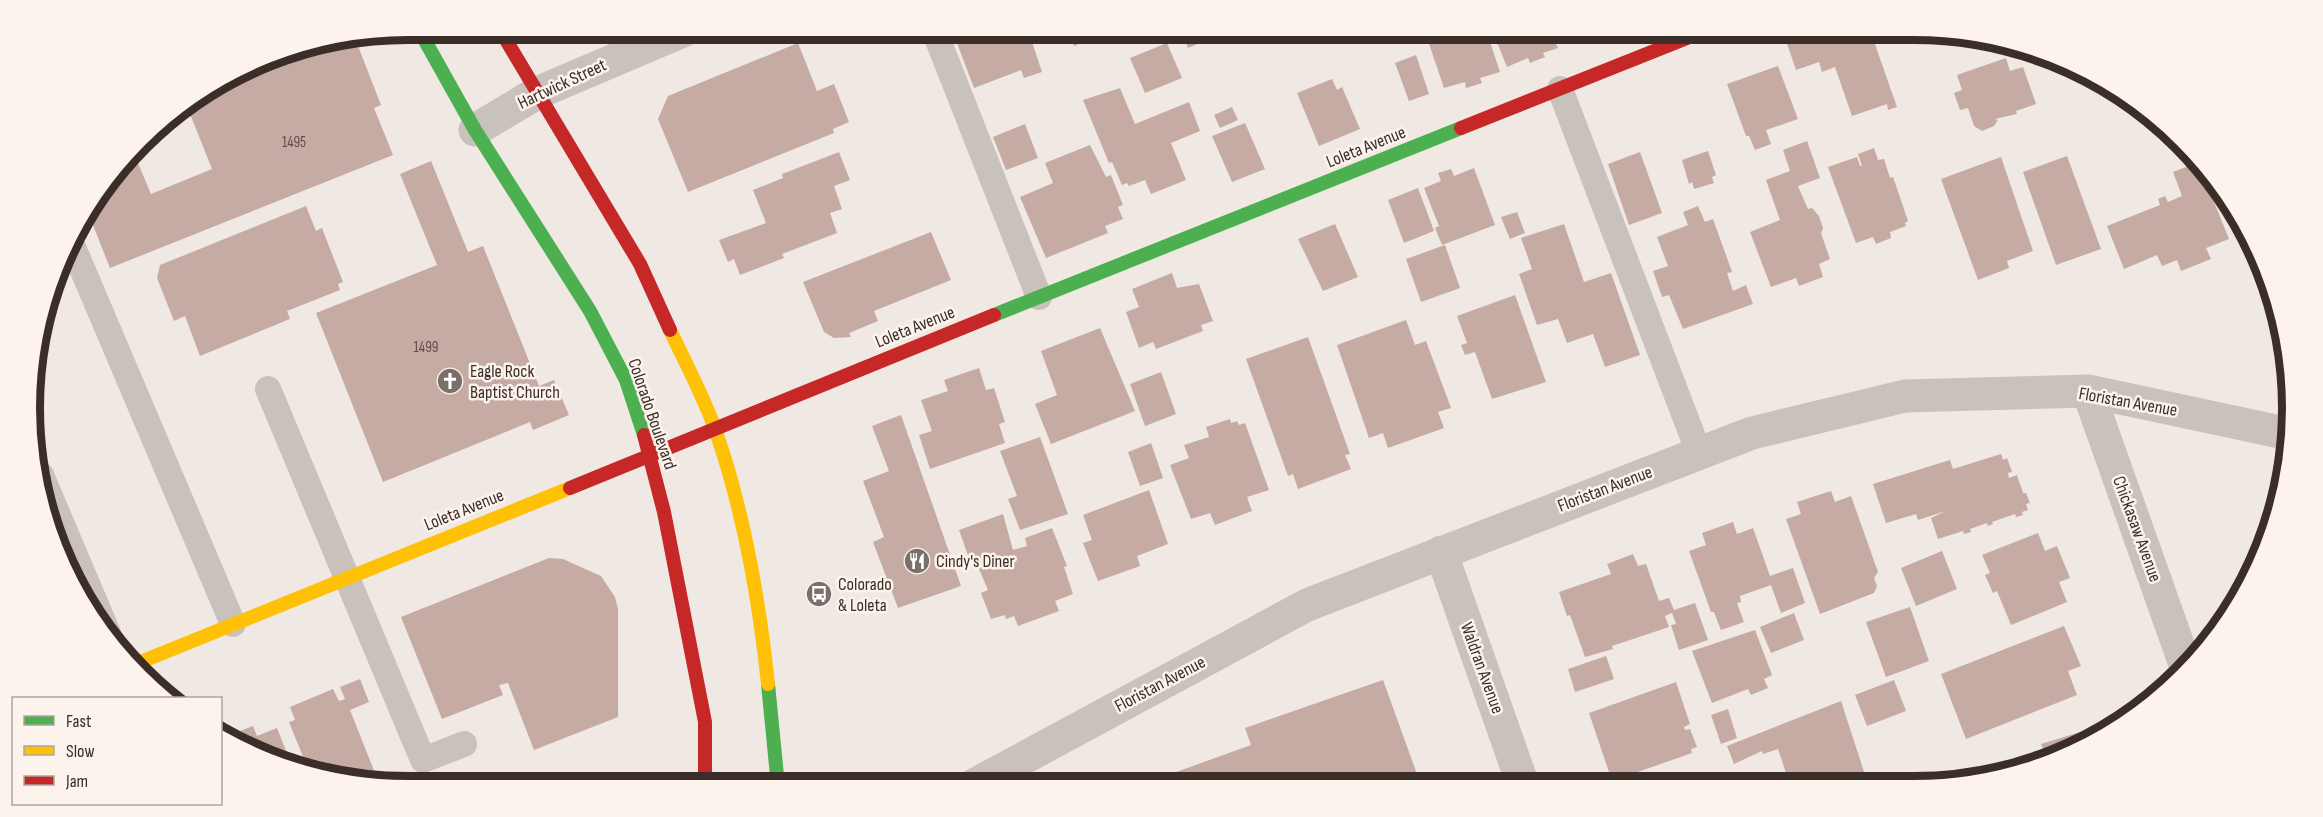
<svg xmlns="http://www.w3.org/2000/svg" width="2323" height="817" font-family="'Sofia Sans Condensed',sans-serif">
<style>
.building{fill:#c5aba4}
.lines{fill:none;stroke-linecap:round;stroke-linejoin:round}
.lane{stroke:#c9c1bc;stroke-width:26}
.street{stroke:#c9c1bc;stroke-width:33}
.fast{stroke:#4caf50;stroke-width:14}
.slow{stroke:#ffc107;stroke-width:14}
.jam{stroke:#c62828;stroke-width:14}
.labels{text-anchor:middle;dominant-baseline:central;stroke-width:5;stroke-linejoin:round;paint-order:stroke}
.number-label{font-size:15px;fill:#5e4d48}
.street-label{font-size:18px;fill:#3b2e29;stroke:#fcf3ec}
.poi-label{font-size:18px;fill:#3b2e29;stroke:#fcf3ec;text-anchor:start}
.rim{fill:none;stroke:#3b2e29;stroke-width:8}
</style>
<rect width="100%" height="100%" fill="#f0e9e3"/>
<path class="building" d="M 952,30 L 1028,30 L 1042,72 L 1024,78 L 1021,70 L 974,88 Z
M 1067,30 L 1113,30 L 1074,46 Z
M 1176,30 L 1214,30 L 1216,36 L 1188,48 L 1183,35 L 1179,36 Z
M 1412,30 L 1486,30 L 1500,72 L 1480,78 L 1482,83 L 1466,88 L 1465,82 L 1444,88 L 1427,38 L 1416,42 Z
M 1492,30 L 1550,30 L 1558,48 L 1543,53 L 1545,57 L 1530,63 L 1528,58 L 1507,67 Z
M 1789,30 L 1870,30 L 1897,107 L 1888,110 L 1887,104 L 1852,116 L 1835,67 L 1822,72 L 1819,62 L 1796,70 L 1783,32 Z
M 356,41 L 381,105 L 374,108 L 393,155 L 110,268 L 89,215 L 135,156 L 151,194 L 212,169 L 190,114 L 155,128 L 159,124 L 264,59 Z
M 798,43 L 817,91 L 834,84 L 849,122 L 833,129 L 834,133 L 688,192 L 658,119 L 668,96 Z
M 1167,43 L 1182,78 L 1145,93 L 1130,58 Z
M 1416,55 L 1429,94 L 1409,101 L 1395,63 Z
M 2006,58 L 2010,71 L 2023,67 L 2036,104 L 2016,111 L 2017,114 L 1995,119 L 1998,120 L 1994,126 L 1982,131 L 1974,126 L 1968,108 L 1960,110 L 1954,93 L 1962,90 L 1957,75 Z
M 1778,66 L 1798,119 L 1766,130 L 1771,144 L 1755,150 L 1749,136 L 1746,136 L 1727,84 Z
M 1332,79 L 1337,90 L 1342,87 L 1360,129 L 1319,146 L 1297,93 Z
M 1120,88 L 1135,124 L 1189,102 L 1200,131 L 1171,143 L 1186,180 L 1151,194 L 1145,180 L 1129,186 L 1127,183 L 1122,185 L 1112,162 L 1109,163 L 1083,100 Z
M 1232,107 L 1238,120 L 1220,128 L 1214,115 Z
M 1245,123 L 1265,169 L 1232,182 L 1212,136 Z
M 1025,124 L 1038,158 L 1006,170 L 993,137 Z
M 1807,141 L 1820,178 L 1798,186 L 1808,209 L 1812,208 L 1819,216 L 1823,228 L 1821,233 L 1830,259 L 1819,264 L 1823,277 L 1799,286 L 1796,278 L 1771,287 L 1750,232 L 1780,220 L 1766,180 L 1790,171 L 1783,150 Z
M 1090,145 L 1106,177 L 1111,175 L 1123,205 L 1118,207 L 1123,219 L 1105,226 L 1108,233 L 1046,258 L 1020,197 L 1053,183 L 1045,163 Z
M 1874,148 L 1878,160 L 1884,159 L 1890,178 L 1893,177 L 1908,221 L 1905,223 L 1906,226 L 1890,232 L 1891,238 L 1876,244 L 1873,237 L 1856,243 L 1828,167 L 1857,157 L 1860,166 L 1862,166 L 1858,154 Z
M 1708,151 L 1716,175 L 1712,177 L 1714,183 L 1694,189 L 1692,182 L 1689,184 L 1682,160 Z
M 839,152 L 850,180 L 834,186 L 842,209 L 830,213 L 837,233 L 782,254 L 784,258 L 740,275 L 734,259 L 728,262 L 719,240 L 766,223 L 753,190 L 783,178 L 782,174 Z
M 1640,152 L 1662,213 L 1629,225 L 1608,164 Z
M 2067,156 L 2101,249 L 2056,265 L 2023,172 Z
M 2001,157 L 2033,251 L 2007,261 L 2009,268 L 1978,280 L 1941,179 Z
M 431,161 L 468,252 L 483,246 L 539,386 L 554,380 L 569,415 L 533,430 L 530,422 L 383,482 L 316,313 L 437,265 L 400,174 Z
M 2194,164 L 2204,188 L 2208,187 L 2229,239 L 2206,248 L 2211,259 L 2181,271 L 2177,260 L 2162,266 L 2157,255 L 2124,269 L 2107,226 L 2160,205 L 2158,199 L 2165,196 L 2168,202 L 2182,196 L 2173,172 Z
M 1474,168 L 1495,225 L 1442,245 L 1435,228 L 1439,226 L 1424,188 L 1441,181 L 1438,173 L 1451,169 L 1454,176 Z
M 1418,188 L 1434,231 L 1404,243 L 1388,200 Z
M 306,206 L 316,231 L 322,228 L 343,282 L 338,284 L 340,290 L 287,311 L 290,319 L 200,356 L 185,316 L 174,321 L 157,278 L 160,265 Z
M 1698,206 L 1705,222 L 1713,219 L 1732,272 L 1727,273 L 1733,291 L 1746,285 L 1753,304 L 1683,329 L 1669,295 L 1662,297 L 1653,271 L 1668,266 L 1657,237 L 1688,225 L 1683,212 Z
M 1517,212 L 1525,233 L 1510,239 L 1501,217 Z
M 1335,224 L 1358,277 L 1323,291 L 1298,239 Z
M 1564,224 L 1584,282 L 1611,273 L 1640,355 L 1605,367 L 1593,334 L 1567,343 L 1558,319 L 1537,325 L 1519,274 L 1532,269 L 1521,238 Z
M 931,232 L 951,280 L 874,311 L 878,321 L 849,333 L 851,337 L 834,338 L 824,332 L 803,282 Z
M 1445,245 L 1460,288 L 1421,302 L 1406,259 Z
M 1172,273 L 1177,288 L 1199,284 L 1213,321 L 1201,325 L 1203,331 L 1156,349 L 1153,342 L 1139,348 L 1126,312 L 1139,307 L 1132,289 Z
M 1515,295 L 1546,382 L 1492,399 L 1475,352 L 1465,355 L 1461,345 L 1467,343 L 1457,316 Z
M 1406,320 L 1415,345 L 1426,341 L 1451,408 L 1438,412 L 1444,428 L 1388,448 L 1383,433 L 1369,438 L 1337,345 Z
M 1100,328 L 1135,411 L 1051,444 L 1035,404 L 1057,395 L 1041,351 Z
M 1308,337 L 1350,454 L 1345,455 L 1351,469 L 1298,489 L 1293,474 L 1288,476 L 1246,359 Z
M 979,368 L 986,390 L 994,388 L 1005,422 L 999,424 L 1005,443 L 930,469 L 919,435 L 932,431 L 921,400 L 948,391 L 944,380 Z
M 1161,372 L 1176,414 L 1145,426 L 1130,384 Z
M 901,415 L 961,586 L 898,608 L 873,542 L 884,537 L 863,481 L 889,471 L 872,426 Z
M 1230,419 L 1231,423 L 1237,421 L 1239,425 L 1245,423 L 1269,490 L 1247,497 L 1252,511 L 1215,525 L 1210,513 L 1191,519 L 1170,465 L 1189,458 L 1184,445 L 1209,437 L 1206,427 Z
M 1040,437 L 1068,514 L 1020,530 L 1008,499 L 1017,496 L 1000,451 Z
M 1151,443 L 1163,478 L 1140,486 L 1128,452 Z
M 2001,454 L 2003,460 L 2007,458 L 2012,472 L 2008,473 L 2009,478 L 2017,475 L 2023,493 L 2026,493 L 2030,503 L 2026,504 L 2028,510 L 2022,512 L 2023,515 L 2016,517 L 2015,514 L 1992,522 L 1993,524 L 1988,526 L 1987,523 L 1970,529 L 1971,532 L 1964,534 L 1963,531 L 1938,539 L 1931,518 L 1946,511 L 1918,520 L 1916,514 L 1886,523 L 1873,484 L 1950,460 L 1953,469 Z
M 1149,490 L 1168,544 L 1137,556 L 1140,566 L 1098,581 L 1083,543 L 1092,540 L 1083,515 Z
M 1831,491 L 1835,502 L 1851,496 L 1878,572 L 1874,578 L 1877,586 L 1874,593 L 1820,614 L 1786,519 L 1801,514 L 1797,502 Z
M 1003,514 L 1013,550 L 1027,546 L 1025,538 L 1052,528 L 1067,566 L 1064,567 L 1073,594 L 1055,601 L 1059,611 L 1018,626 L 1014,616 L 1006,619 L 1005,615 L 991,619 L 981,593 L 988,590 L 976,562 L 970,561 L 959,530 Z
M 1733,522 L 1737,534 L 1753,528 L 1770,576 L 1793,568 L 1805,603 L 1781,613 L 1771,585 L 1740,596 L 1741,602 L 1737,603 L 1744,622 L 1721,630 L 1714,612 L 1711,612 L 1689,551 L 1706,545 L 1702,533 Z
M 2038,533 L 2045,551 L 2057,546 L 2070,578 L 2059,582 L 2067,602 L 2011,625 L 1997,591 L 1993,593 L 1985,575 L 1990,573 L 1982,555 Z
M 1942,551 L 1957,589 L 1916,606 L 1901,568 Z
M 1633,554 L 1638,566 L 1646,564 L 1659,601 L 1669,598 L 1674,610 L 1695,603 L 1708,640 L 1679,650 L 1671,625 L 1676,624 L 1672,613 L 1665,616 L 1669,627 L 1612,646 L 1613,649 L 1585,657 L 1570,615 L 1567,616 L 1559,592 L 1611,574 L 1607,564 Z
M 549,558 L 563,559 L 601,576 L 615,597 L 618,609 L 618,717 L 534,750 L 508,683 L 499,685 L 503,695 L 442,719 L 401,617 Z
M 1910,607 L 1929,661 L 1886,677 L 1866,622 Z
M 1794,613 L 1804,640 L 1771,653 L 1760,627 Z
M 2064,626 L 2081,666 L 2068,671 L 2077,695 L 1966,739 L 1941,674 Z
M 1755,630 L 1772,675 L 1764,679 L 1768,688 L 1751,695 L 1748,689 L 1712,703 L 1692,651 Z
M 1606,656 L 1614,679 L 1575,692 L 1568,669 Z
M 360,679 L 369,702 L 350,710 L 375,773 L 370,775 L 373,782 L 310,774 L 289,722 L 295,720 L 290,707 L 333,689 L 339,701 L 345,699 L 340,687 Z
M 1383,680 L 1421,785 L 1140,785 L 1251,745 L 1245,728 Z
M 1894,680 L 1906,711 L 1867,726 L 1855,695 Z
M 1676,682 L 1690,724 L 1684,727 L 1685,730 L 1690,729 L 1697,747 L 1691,749 L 1692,753 L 1612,781 L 1589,713 Z
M 1841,701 L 1868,784 L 1785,784 L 1782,775 L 1786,773 L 1778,749 L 1763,754 L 1762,751 L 1734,764 L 1727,746 Z
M 1728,709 L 1737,738 L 1721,744 L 1711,715 Z
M 253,726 L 257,736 L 277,728 L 292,766 L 227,736 Z
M 2100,726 L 2103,734 L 2082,748 L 1996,774 L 1994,767 L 2043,749 L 2041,744 Z"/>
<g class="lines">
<path class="lane" d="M 934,30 L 1039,297
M 1560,89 L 1699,453
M 70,240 L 233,624
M 268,389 L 423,760 L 464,744
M 41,475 L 108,633"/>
<path class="street" d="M 475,130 L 537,93 L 685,30
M 2088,391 L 2186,667
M 1441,552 L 1523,785
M 972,786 L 1307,605 L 1752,433 L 1905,396 L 2088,391 L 2285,433"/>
<path class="fast" d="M 419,30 L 475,130 L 590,311 L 626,380 L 644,435
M 994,315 L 1461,128
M 768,684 L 778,786"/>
<path class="slow" d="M 670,330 C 685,362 703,395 715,429 C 744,511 759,599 768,684
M 138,663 L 570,488"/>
<path class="jam" d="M 500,30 L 640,264 L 670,330
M 1461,128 L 1707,30
M 644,435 L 664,512 L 705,722 L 705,786
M 570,488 L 994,315"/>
</g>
<defs>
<g id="church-disc" transform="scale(1.35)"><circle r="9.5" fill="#7a6f6a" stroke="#fcf3ec"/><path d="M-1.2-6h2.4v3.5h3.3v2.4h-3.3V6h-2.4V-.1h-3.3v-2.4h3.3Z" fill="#fff"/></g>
<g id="restaurant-disc" transform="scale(1.35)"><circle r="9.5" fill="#7a6f6a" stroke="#fcf3ec"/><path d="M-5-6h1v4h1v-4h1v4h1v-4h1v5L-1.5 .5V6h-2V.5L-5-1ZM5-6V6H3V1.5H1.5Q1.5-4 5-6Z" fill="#fff"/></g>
<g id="bus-disc" transform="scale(1.35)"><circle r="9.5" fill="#7a6f6a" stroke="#fcf3ec"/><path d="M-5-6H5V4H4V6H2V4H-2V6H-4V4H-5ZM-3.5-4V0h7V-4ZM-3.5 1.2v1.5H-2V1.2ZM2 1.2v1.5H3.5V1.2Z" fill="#fff"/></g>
</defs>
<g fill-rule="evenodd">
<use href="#church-disc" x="450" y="381"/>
<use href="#restaurant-disc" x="917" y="561"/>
<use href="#bus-disc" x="819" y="594"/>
</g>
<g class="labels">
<g class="number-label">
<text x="294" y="142">1495</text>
<text x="426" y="347">1499</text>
</g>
<g class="street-label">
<text transform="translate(562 84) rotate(-25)">Hartwick Street</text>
<text transform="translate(1366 147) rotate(-22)">Loleta Avenue</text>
<text transform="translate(915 327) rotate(-22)">Loleta Avenue</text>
<text transform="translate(2128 402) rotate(10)">Floristan Avenue</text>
<text transform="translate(652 414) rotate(71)">Colorado Boulevard</text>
<text transform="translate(1605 489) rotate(-21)">Floristan Avenue</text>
<text transform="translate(464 510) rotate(-22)">Loleta Avenue</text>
<text transform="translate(2137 529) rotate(70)">Chickasaw Avenue</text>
<text transform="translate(1482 668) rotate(70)">Waldran Avenue</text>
<text transform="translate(1160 684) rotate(-28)">Floristan Avenue</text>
</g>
<g class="poi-label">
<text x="470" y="371">Eagle Rock<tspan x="470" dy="21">Baptist Church</tspan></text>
<text x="936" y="561">Cindy's Diner</text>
<text x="838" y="584">Colorado<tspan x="838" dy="21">&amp; Loleta</tspan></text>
</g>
</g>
<path d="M0 0H2323V817H0ZM408 40H1914A368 368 0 0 1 2282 408V408A368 368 0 0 1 1914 776H408A368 368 0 0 1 40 408V408A368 368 0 0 1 408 40Z" fill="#fcf3ec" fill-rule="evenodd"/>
<path class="rim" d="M408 40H1914A368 368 0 0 1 2282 408V408A368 368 0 0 1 1914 776H408A368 368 0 0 1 40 408V408A368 368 0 0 1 408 40Z"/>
<rect x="12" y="697" width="210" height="108" fill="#fcf3ec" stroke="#afa49e" stroke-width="1.5"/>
<rect x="24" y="716" width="30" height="9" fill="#4caf50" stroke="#afa49e" stroke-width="1.5"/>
<text x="66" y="727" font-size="18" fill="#3b2e29">Fast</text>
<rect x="24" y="746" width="30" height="9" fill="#ffc107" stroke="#afa49e" stroke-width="1.5"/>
<text x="66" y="757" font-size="18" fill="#3b2e29">Slow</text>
<rect x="24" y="776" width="30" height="9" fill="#c62828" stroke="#afa49e" stroke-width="1.5"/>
<text x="66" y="787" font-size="18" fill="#3b2e29">Jam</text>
</svg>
